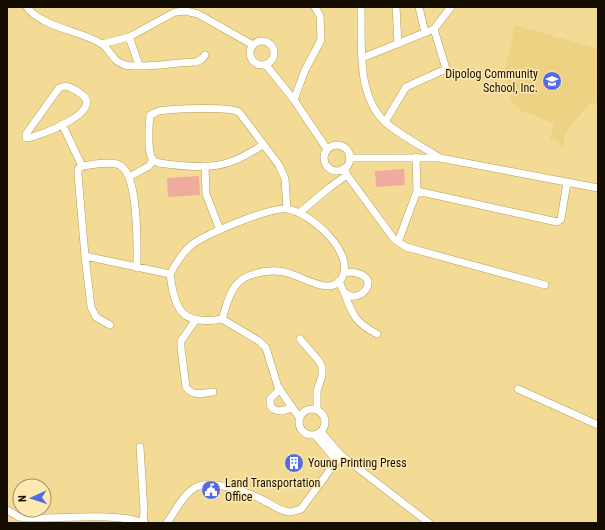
<svg xmlns="http://www.w3.org/2000/svg" width="605" height="530" font-family="'Roboto Condensed',sans-serif">
<style>
.built{fill:#eed283}
.green{fill:#eeab9e}
.lines{fill:none;stroke-linecap:round;stroke-linejoin:round}
.street-casing{stroke:#b59e59;stroke-width:8}
.street{stroke:#fff;stroke-width:7}
.labels{text-anchor:middle;dominant-baseline:central;stroke-width:3;stroke-linejoin:round;paint-order:stroke}
.poi-label{font-size:12px;fill:#150e00;stroke:#fde9b1;text-anchor:start}
</style>
<rect width="100%" height="100%" fill="#f4db95"/>
<path class="built" d="M 515,25 L 598,49 L 598,103 L 590,104 L 569,127 L 565,136 L 563,147 L 560,147 L 559,141 L 550,139 L 554,123 L 521,111 L 512,102 L 504,74 Z"/>
<path class="green" d="M 404,169 L 405,185 L 376,187 L 375,171 Z
M 199,176 L 200,195 L 168,197 L 167,178 Z"/>
<g class="lines">
<g class="street-casing">
<path id="street" d="M 27,7 C 41,27 81,31 100,43 C 111,49 112,62 125,65 C 144,69 176,62 196,62 L 202,59 L 205,55
M 361,7 C 362,43 356,95 385,122 C 400,135 423,147 440,158
M 396,7 L 398,44
M 419,7 L 425,33
M 129,37 L 139,65
M250 53a12 12 0 1 1 24 0a12 12 0 1 1-24 0Z
M 102,44 L 129,37 L 175,12 L 186,11 L 198,14 L 253,45
M 362,58 L 434,29 L 451,7
M 266,65 L 294,100 L 327,149
M 65,86 C 71,87 76,90 81,94 C 107,111 36,138 26,138 L 26,134 L 59,88 Z
M 294,100 L 305,70 L 321,40 L 320,16 L 315,7
M 385,122 L 406,87 L 446,69 L 434,29
M 62,124 L 82,166
M 263,145 C 253,151 242,158 230,162 C 212,169 179,166 159,163 C 157,162 155,162 153,160 C 147,154 149,124 150,115 C 153,114 156,112 159,111 C 172,109 228,106 239,112 L 279,165 L 285,179 L 287,209
M324 158a13 13 0 1 1 26 0a13 13 0 1 1-26 0Z
M 349,158 L 440,158 L 598,188
M 205,166 L 206,194 L 220,230
M 344,168 L 347,175 L 394,239 L 406,247 L 545,285
M 129,177 L 149,166 L 153,160
M 417,191 L 557,222 L 561,219 L 567,182
M 299,213 L 329,188 L 347,175
M 398,242 L 417,191 L 416,157
M 85,256 L 91,307 L 96,317 L 110,325
M 137,268 C 137,247 139,178 121,166 C 112,160 92,165 82,166 L 78,169 L 78,175 L 85,256 L 170,274 C 175,311 182,326 222,319 L 259,341 L 266,348 L 278,387 L 299,417
M 170,274 C 175,265 181,255 189,247 C 202,235 270,207 287,209 C 310,212 356,253 342,278 C 331,298 299,274 284,272 C 274,270 263,271 254,274 C 247,276 240,280 236,285 C 228,295 226,307 222,319
M 339,281 C 341,285 342,290 345,293 C 361,307 388,271 344,272
M 344,292 C 352,315 356,323 377,334
M 195,321 L 181,341 L 181,348 L 186,387 C 193,397 203,393 213,392
M 300,339 L 319,361 L 322,367 L 322,376 L 317,391 L 317,409
M 280,389 L 270,399 C 269,413 283,413 292,407
M 518,389 L 598,425
M299 422a13 13 0 1 1 26 0a13 13 0 1 1-26 0Z
M 321,432 L 341,455 L 429,523
M 315,435 L 336,460
M 140,447 L 144,511 L 143,522
M 7,510 L 19,517 L 28,518 C 62,519 115,512 145,523
M 167,523 C 175,512 183,494 196,487 C 211,479 247,492 261,499 C 270,503 279,511 289,512 C 293,512 297,510 301,509 L 341,455"/>
</g>
<use href="#street" class="street"/>
</g>
<defs>
<g id="school-disc" transform="scale(1)"><circle r="9.5" fill="#546ce1" stroke="#fde9b1"/><path d="M0-5L7-2L0 1L-7-2ZM-4 1L0 2.5L4 1V4Q0 6-4 4Z" fill="#fff"/></g>
<g id="building-disc" transform="scale(1)"><circle r="9.5" fill="#546ce1" stroke="#fde9b1"/><path d="M-4-6H4V6H1V3H-1V6H-4ZM-2.5-4.3h1.7v1.8h-1.7ZM.8-4.3h1.7v1.8H.8ZM-2.5-1h1.7V.8h-1.7ZM.8-1h1.7V.8H.8Z" fill="#fff"/></g>
<g id="civic-disc" transform="scale(1)"><circle r="9.5" fill="#546ce1" stroke="#fde9b1"/><path d="M-.6-6.5H3V-4.5H.6V-3L4-1V1h2V6H-6V1h2V-1L-.6-3ZM-1.2 2.5V6h2.4V2.5Z" fill="#fff"/></g>
</defs>
<g fill-rule="evenodd">
<use href="#school-disc" x="552" y="81"/>
<use href="#building-disc" x="294" y="463"/>
<use href="#civic-disc" x="211" y="490"/>
</g>
<g class="labels">
<g class="poi-label">
<text x="538" y="74" text-anchor="end">Dipolog Community<tspan x="538" dy="14">School, Inc.</tspan></text>
<text x="308" y="463">Young Printing Press</text>
<text x="225" y="483">Land Transportation<tspan x="225" dy="14">Office</tspan></text>
</g>
</g>
<rect width="605" height="530" fill="none" stroke="#150e00" stroke-width="16"/>
<g transform="translate(32 498) rotate(267)"><circle r="19" fill="#fde9b1" stroke="#a0916a"/>
<path d="M0-3L7 15L0 10L-7 15Z" fill="#546ce1"/>
<text y="-6" font-size="11" font-weight="bold" text-anchor="middle" fill="#150e00">N</text>
</g>
</svg>
